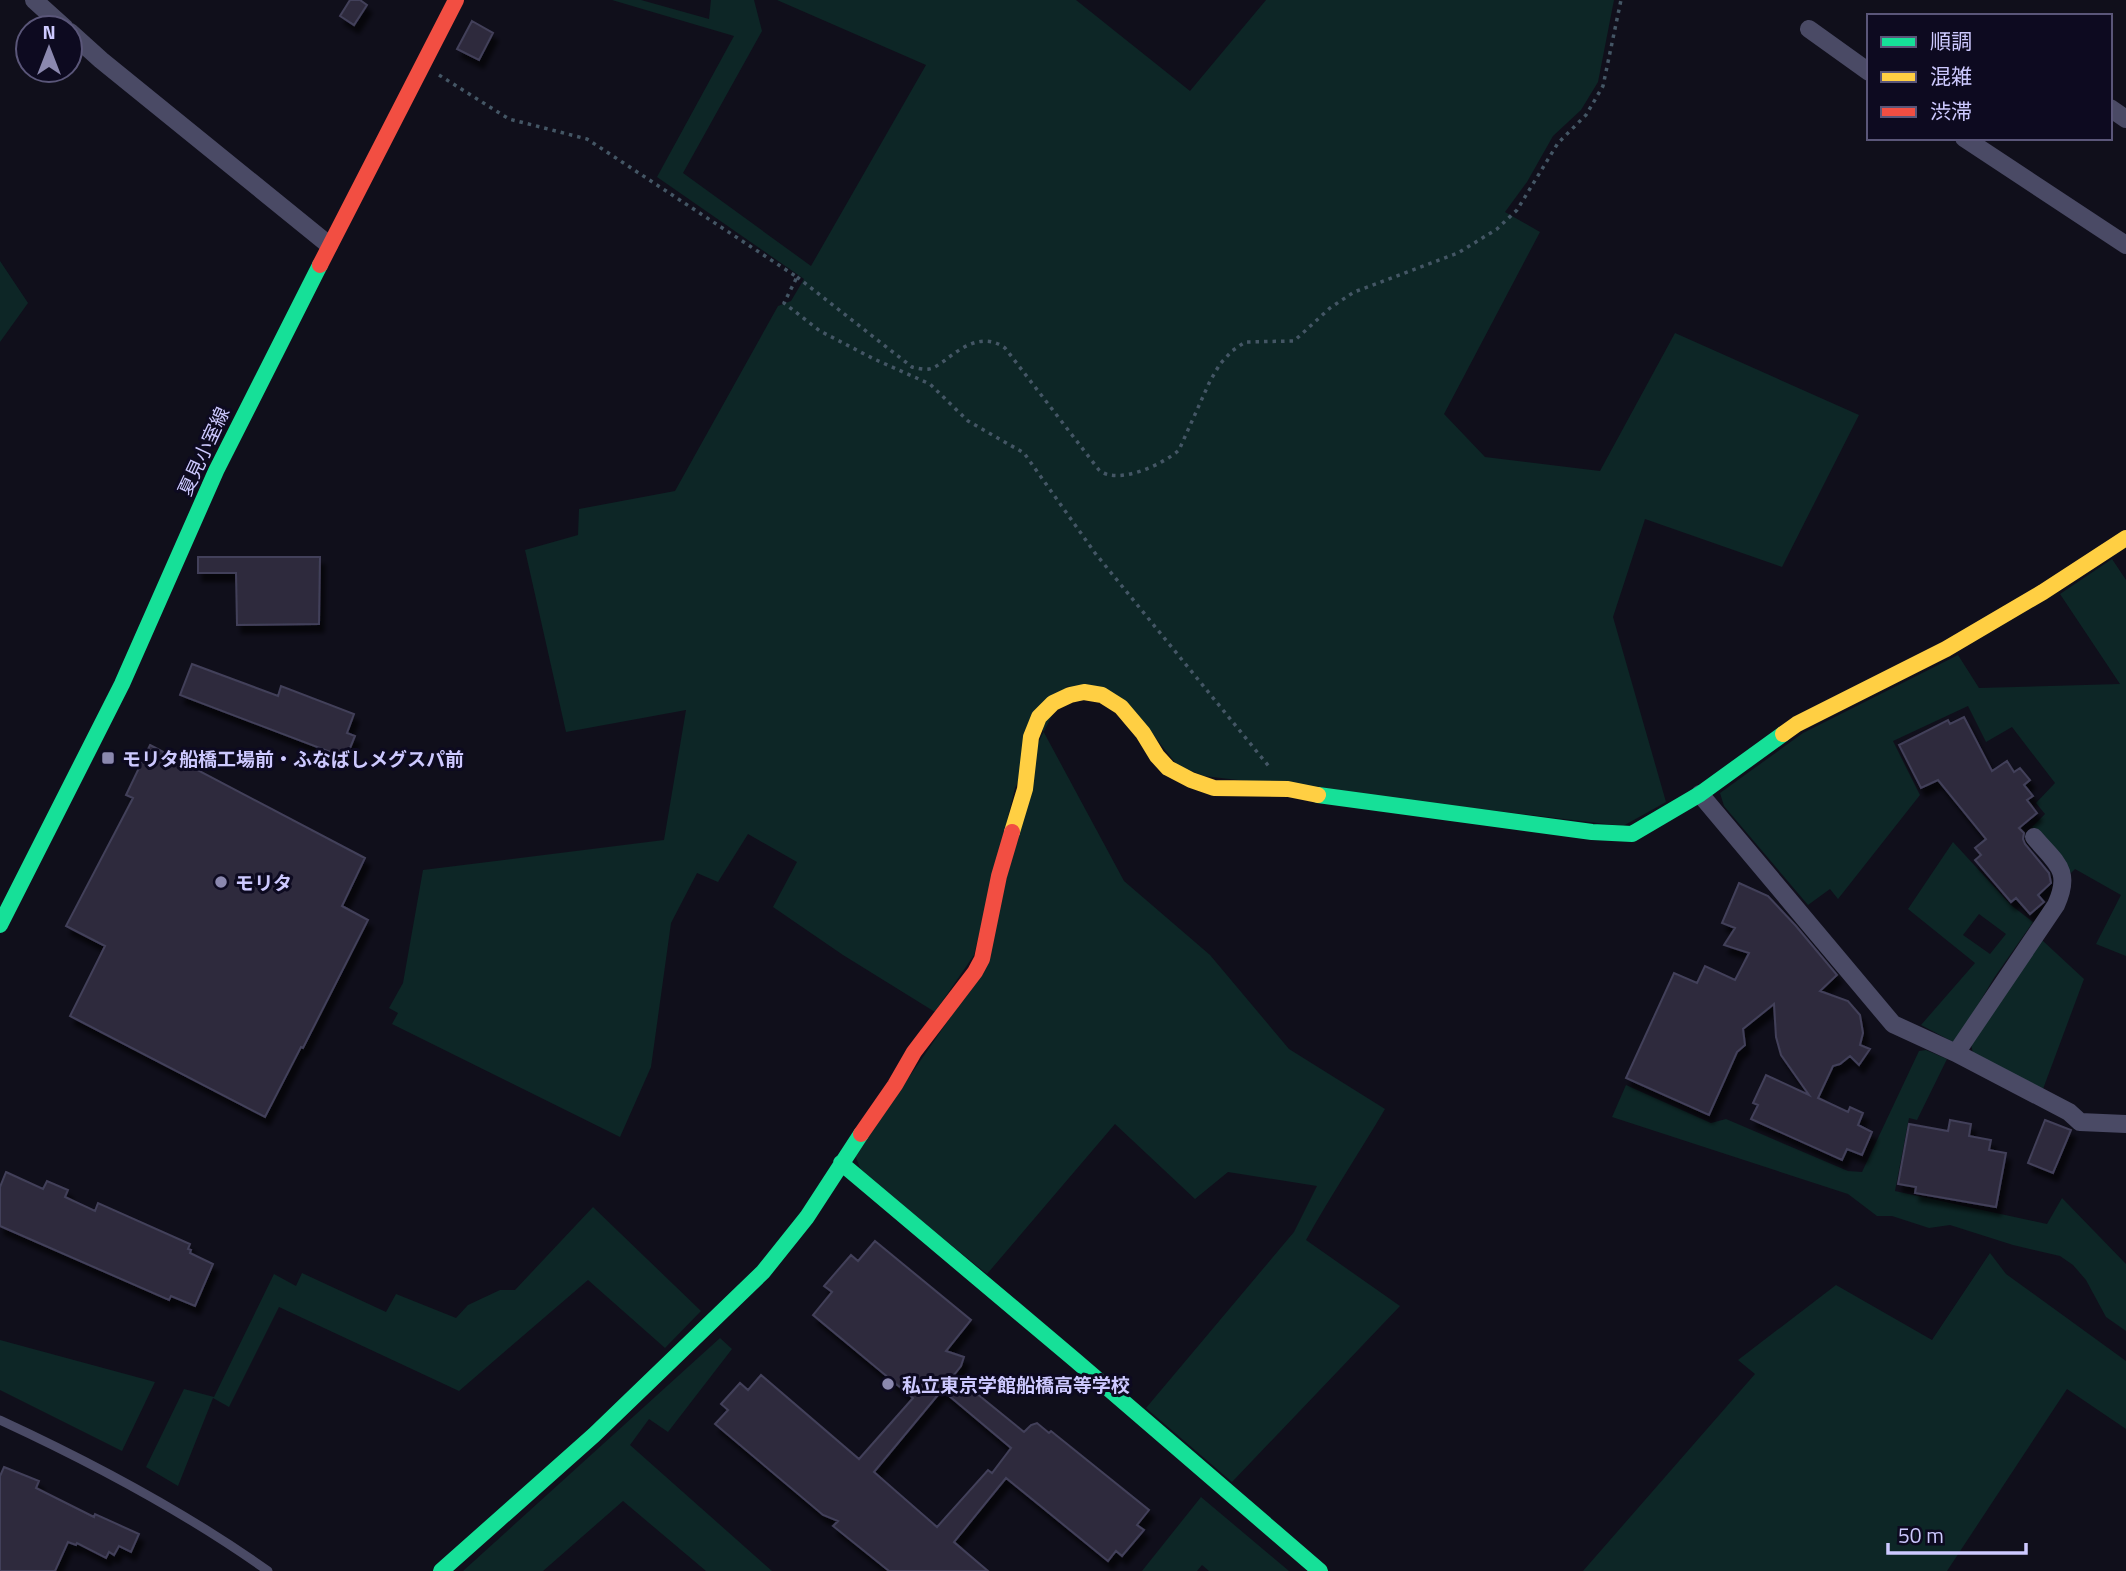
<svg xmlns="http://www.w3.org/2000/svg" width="2126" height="1571" font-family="'Titillium Web','Noto Sans JP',sans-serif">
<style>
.green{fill:#0d2626;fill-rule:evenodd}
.building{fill:#2e2c3e;stroke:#43405a;stroke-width:2;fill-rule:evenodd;filter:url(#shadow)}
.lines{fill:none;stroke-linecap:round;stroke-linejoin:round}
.path{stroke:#445665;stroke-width:3.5;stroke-dasharray:3.5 5;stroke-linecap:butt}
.lane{stroke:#4a4a65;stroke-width:9}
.street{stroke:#4a4a65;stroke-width:18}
.fast{stroke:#16e098;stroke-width:16}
.slow{stroke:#ffcf43;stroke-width:16}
.jam{stroke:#f24e42;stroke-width:16}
.poi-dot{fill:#8b88af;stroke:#0d0a20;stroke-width:2.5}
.labels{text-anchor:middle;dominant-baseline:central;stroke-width:6;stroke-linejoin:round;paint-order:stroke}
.street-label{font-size:19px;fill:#cdc9ff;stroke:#0d0a20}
.poi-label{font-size:19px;font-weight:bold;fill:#cdc9ff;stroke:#0d0a20;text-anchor:start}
</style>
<defs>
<filter id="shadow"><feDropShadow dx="4.5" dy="8" stdDeviation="2" flood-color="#0009"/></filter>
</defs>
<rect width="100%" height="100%" fill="#100f1b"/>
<path class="green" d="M 612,0 L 641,0 L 709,19 L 711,0 L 754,0 L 762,31 L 683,173 L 811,266 L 926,65 L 777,0 L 1076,0 L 1190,91 L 1266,0 L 1614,0 L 1598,82 L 1581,110 L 1553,136 L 1527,182 L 1505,212 L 1540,232 L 1444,414 L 1485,457 L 1600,471 L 1675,333 L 1859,415 L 1782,567 L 1645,519 L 1613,617 L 1666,802 L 1623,826 L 1204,776 L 1177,765 L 1136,713 L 1067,686 L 1015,788 L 974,955 L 935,1012 L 843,955 L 773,907 L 797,862 L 748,834 L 718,882 L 697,873 L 671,923 L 651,1067 L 620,1137 L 392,1024 L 398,1013 L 389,1008 L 403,983 L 423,870 L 664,840 L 686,710 L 566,732 L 525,550 L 578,535 L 579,509 L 675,491 L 778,306 L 791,301 L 804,279 L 657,177 L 734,36 Z
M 0,261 L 28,303 L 0,342 Z
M 2112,559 L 2126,580 L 2126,956 L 2096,944 L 2121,895 L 2075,869 L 2071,873 L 2059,853 L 2032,827 L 2045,814 L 2036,803 L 2055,783 L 2012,727 L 1986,742 L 1968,706 L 1893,741 L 1920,795 L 1838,899 L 1830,889 L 1808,905 L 1724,806 L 1720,793 L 1803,733 L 1958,655 L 1979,688 L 2120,684 L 2060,594 Z
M 1041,727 L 1124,881 L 1210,955 L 1289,1049 L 1385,1109 C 1359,1153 1331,1195 1306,1240 L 1400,1306 L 1232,1482 L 1146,1408 L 1294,1232 L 1317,1186 L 1228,1172 L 1195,1199 L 1115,1124 L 987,1274 L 862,1173 L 855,1155 L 986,966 Z
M 1953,842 L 2011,905 L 2033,922 L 1994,978 L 1955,1043 L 1921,1025 L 1975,963 L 1908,909 ZM 1979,914 L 2006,934 L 1990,954 L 1963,935 Z
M 2042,940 L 2084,979 L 2043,1089 L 1973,1053 L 1971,1044 Z
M 1926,1050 L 1947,1059 L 1917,1120 L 1909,1118 L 1895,1191 L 2047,1224 L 2062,1198 L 2126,1264 L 2126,1331 L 2106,1317 L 2086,1280 L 2073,1265 L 2060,1256 L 2013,1245 L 1950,1225 L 1929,1228 L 1892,1216 L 1877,1216 L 1848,1194 L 1612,1117 L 1626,1085 L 1711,1123 L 1726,1119 L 1848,1171 L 1862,1172 L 1919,1051 Z
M 593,1207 L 701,1311 L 665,1348 L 588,1280 L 459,1391 L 279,1307 L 229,1407 L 213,1398 L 178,1486 L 146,1467 L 184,1389 L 214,1397 L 274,1274 L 296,1286 L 302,1273 L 386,1312 L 396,1294 L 456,1318 L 468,1305 L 500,1290 L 515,1290 Z
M 1990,1253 L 2006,1274 L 2126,1361 L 2126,1429 L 2067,1389 L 1947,1571 L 1583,1571 L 1755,1374 L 1738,1360 L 1836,1285 L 1932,1340 Z
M 720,1338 L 732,1349 L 668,1432 L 649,1419 L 630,1445 L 772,1571 L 706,1571 L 623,1501 L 543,1571 L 463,1571 Z
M 0,1340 L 155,1382 L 122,1451 L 0,1390 Z
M 1201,1497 L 1289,1571 L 1209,1571 L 1202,1565 L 1197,1571 L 1142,1571 Z"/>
<path class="building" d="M 350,0 L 360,0 L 367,5 L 354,25 L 340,16 Z
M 472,21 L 493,33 L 479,60 L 457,49 Z
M 198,557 L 320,557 L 319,624 L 237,625 L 236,573 L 198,573 Z
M 192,664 L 278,696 L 281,686 L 354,714 L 347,733 L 355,736 L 346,758 L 180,695 Z
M 1964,717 L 1992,771 L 2007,761 L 2014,772 L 2020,768 L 2030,780 L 2024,785 L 2033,796 L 2027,800 L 2037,813 L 2019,828 L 2024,833 L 2023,839 L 2025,844 L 2049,873 L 2051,883 L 2038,895 L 2044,902 L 2030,914 L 2016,898 L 2011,902 L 1975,860 L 1981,855 L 1975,848 L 1986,839 L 1938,780 L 1921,788 L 1899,745 L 1948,720 L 1950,724 Z
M 150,745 L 365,858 L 342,906 L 368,920 L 303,1048 L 301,1047 L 265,1117 L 70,1016 L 105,946 L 66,926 L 133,798 L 126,795 Z
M 1739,883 L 1768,896 L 1796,926 L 1837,975 L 1820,991 L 1848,1001 L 1860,1015 L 1863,1033 L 1860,1045 L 1870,1049 L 1859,1065 L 1850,1056 L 1840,1064 L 1833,1066 L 1818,1098 L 1848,1112 L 1850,1107 L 1863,1113 L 1858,1125 L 1872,1132 L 1862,1155 L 1847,1149 L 1842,1160 L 1751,1119 L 1758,1105 L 1753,1103 L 1766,1075 L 1809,1095 L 1781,1055 L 1776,1037 L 1774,1004 L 1743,1029 L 1745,1045 L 1737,1052 L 1709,1115 L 1626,1078 L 1674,973 L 1697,983 L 1705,966 L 1735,980 L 1749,953 L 1724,945 L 1735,928 L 1722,923 Z
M 1950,1120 L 1971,1124 L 1969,1136 L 1991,1140 L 1989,1150 L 2006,1153 L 1996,1207 L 1915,1193 L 1916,1187 L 1898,1184 L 1909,1124 L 1948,1131 Z
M 2045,1120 L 2071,1130 L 2053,1173 L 2028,1163 Z
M 6,1172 L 43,1189 L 47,1181 L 68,1190 L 65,1197 L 95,1211 L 98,1203 L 190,1244 L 188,1249 L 191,1250 L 190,1253 L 213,1264 L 195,1306 L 171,1296 L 169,1300 L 0,1226 L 0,1187 Z
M 875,1241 L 971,1320 L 946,1351 L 964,1357 L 961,1366 L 954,1375 L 1024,1432 L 1031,1425 L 1037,1423 L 1049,1433 L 1051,1431 L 1149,1510 L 1137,1525 L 1144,1530 L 1122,1556 L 1116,1551 L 1108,1561 L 1006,1478 L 954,1542 L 988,1571 L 889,1571 L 833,1526 L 838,1521 L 823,1515 L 715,1424 L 728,1410 L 721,1404 L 740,1383 L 748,1390 L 761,1375 L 859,1459 L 913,1398 L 813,1315 L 832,1292 L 824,1286 L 851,1255 L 858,1261 ZM 942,1390 L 1011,1448 L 992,1473 L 988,1470 L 937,1527 L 874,1472 Z
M 4,1467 L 39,1481 L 36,1488 L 94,1517 L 95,1514 L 139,1534 L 131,1552 L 119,1546 L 114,1555 L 109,1552 L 106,1558 L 77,1543 L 76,1545 L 68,1542 L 55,1571 L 0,1571 L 0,1476 Z"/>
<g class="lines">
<path class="path" d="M 439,75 L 509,119 L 587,139 L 797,277 L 784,303 L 820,331 L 874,359 L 930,384 L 968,421 L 1024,453 L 1095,553 L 1271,769
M 797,277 L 912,367 C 917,368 924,370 929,369 C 935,368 939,364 944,361 C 962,347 983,332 1005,348 L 1099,470 C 1117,486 1164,464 1179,450 L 1210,381 L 1220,364 L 1232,351 L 1245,342 L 1294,341 L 1330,308 L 1354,292 L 1458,253 L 1497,229 L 1517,210 L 1558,143 L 1586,115 L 1603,86 L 1621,0"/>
<path class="lane" d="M 0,1420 C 93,1463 184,1511 268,1571"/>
<path class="street" d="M 34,0 L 65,28
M 1809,29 L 1869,72
M 70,32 L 101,60 L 329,245
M 2110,108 L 2126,119
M 1964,138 L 2126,245
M 1700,794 L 1893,1024 L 1956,1053 L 2069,1112 L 2080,1122 L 2126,1124
M 1956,1053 L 2056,905 C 2072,870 2056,863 2034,837"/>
<path class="fast" d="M 1318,795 L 1592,832 L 1632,834 L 1700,794 L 1783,734
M 0,925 L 122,684 L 216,471 L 320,265
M 841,1163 L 1075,1360 L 1320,1571
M 441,1571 L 594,1435 L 763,1272 L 807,1217 L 861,1134"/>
<path class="slow" d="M 1783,734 L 1797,724 L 1946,649 L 2043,592 L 2126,538
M 1012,832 L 1025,789 L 1031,737 L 1039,717 L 1053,703 L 1070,695 L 1084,692 L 1102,695 L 1121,707 L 1143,733 L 1157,756 L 1168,768 L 1191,780 L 1214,788 L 1288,789 L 1318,795"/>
<path class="jam" d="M 320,265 L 456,0
M 861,1134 L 895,1085 L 914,1052 L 975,972 L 982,959 L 999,876 L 1012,832"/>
</g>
<g class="poi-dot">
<rect x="101" y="751" width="14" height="14" rx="3.5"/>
<circle cx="221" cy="882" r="7"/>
<circle cx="888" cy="1384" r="7"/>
</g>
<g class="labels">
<g class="street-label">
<text transform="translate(203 451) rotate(-65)">夏見小室線</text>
</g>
<g class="poi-label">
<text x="122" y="758">モリタ船橋工場前・ふなばしメグスパ前</text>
<text x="235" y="882">モリタ</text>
<text x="902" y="1384">私立東京学館船橋高等学校</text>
</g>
</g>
<rect x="1867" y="14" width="245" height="126" fill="#0d0a20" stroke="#5a5679" stroke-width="2"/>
<rect x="1881" y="37" width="35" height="10" fill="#16e098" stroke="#5a5679" stroke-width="2"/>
<text x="1930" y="49" font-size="21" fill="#cdc9ff">順調</text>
<rect x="1881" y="72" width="35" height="10" fill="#ffcf43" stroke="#5a5679" stroke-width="2"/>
<text x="1930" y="84" font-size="21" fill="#cdc9ff">混雑</text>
<rect x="1881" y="107" width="35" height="10" fill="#f24e42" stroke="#5a5679" stroke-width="2"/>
<text x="1930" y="119" font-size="21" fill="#cdc9ff">渋滞</text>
<g transform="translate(49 49)"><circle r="33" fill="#0d0a20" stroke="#5a5679" stroke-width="2"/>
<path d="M0-5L12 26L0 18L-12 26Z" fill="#8b88af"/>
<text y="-10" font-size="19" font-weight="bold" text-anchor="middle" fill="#cdc9ff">N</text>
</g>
<path d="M1888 1543v10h138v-10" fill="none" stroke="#cdc9ff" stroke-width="3.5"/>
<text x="1898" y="1543" font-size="21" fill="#cdc9ff" stroke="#0d0a20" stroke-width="5" paint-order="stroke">50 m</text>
</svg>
